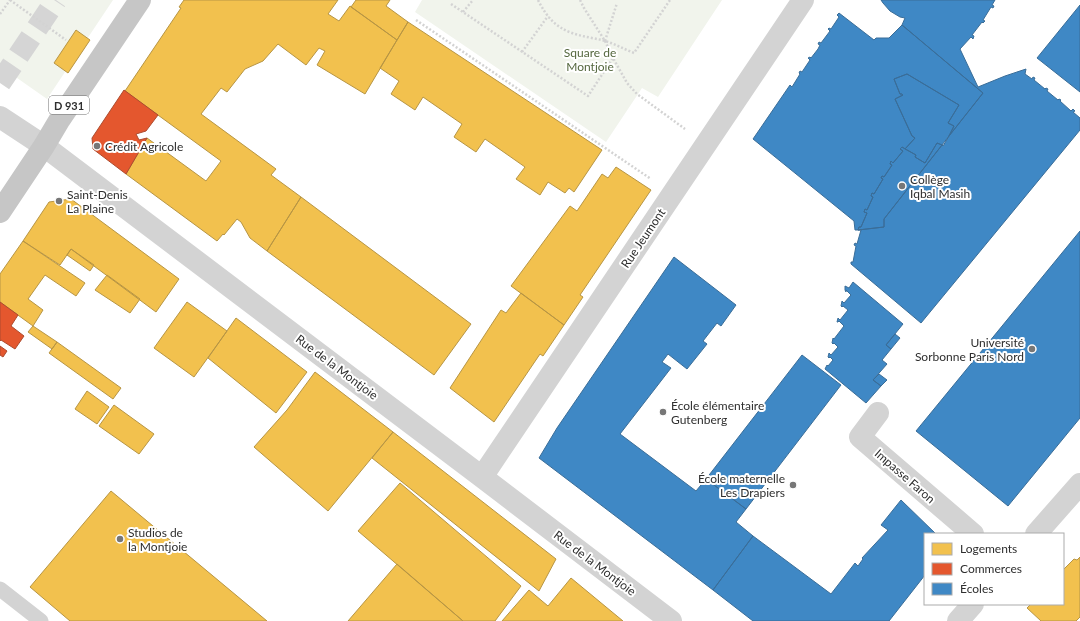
<svg xmlns="http://www.w3.org/2000/svg" width="1080" height="621" font-family="Lato,sans-serif">
<style>
.green{fill:#f1f4ec}
.homes{fill:#f2c14e;stroke:#b79544}
.shops{fill:#e4572e;stroke:#ad4b2e}
.schools{fill:#3f88c5;stroke:#3a6d98}
.lines{fill:none;stroke-linecap:round;stroke-linejoin:round}
.motorway-tunnel{stroke:#d5d5d5;stroke-width:22;stroke-dasharray:22 11;stroke-linecap:butt}
.path{stroke:#d3d3d3;stroke-width:2.5;stroke-dasharray:2 2;stroke-linecap:butt}
.service{stroke:#d3d3d3;stroke-width:15}
.minor{stroke:#d3d3d3;stroke-width:22}
.primary{stroke:#c6c6c6;stroke-width:22}
.poi-dot{fill:#777;stroke:#fff;stroke-width:1.5}
.labels{text-anchor:middle;dominant-baseline:central;stroke-width:4;stroke-linejoin:round;paint-order:stroke}
.shield{fill:#fff;stroke:#6d6d6d;stroke-width:1}
.shield-label{font-size:11px;font-weight:bold;fill:#2e2e2e}
.park-label{font-size:12px;fill:#54673e;stroke:#fff}
.poi-label{font-size:12px;fill:#2e2e2e;stroke:#fff;text-anchor:start}
.street-label{font-size:12px;fill:#2e2e2e;stroke:#fff}
</style>
<rect width="100%" height="100%" fill="#fff"/>
<path class="green" d="M 0,0 L 113,0 L 47,99 L 0,66 Z
M 422,0 L 722,0 L 658,97 L 642,88 L 606,142 L 415,12 Z"/>
<path class="homes" d="M 184,0 L 338,0 L 328,14 L 339,21 L 350,6 L 397,40 L 365,94 L 317,65 L 325,51 L 319,48 L 306,65 L 278,44 L 263,61 L 245,69 L 227,92 L 221,88 L 201,114 L 276,169 L 271,175 L 301,197 L 267,251 L 250,238 L 241,222 L 237,219 L 224,235 L 223,234 L 217,241 L 126,174 L 147,138 L 206,181 L 221,161 L 125,91 L 181,8 L 179,7 Z
M 356,0 L 390,0 L 386,6 L 408,22 L 397,40 L 351,7 Z
M 408,22 L 602,150 L 574,192 L 569,188 L 565,193 L 548,182 L 540,195 L 516,179 L 525,167 L 485,139 L 476,152 L 454,137 L 462,124 L 423,97 L 415,110 L 391,94 L 399,81 L 380,68 Z
M 76,30 L 90,40 L 68,73 L 54,63 Z
M 616,167 L 651,190 L 580,295 L 583,297 L 564,325 L 511,286 L 570,206 L 577,211 L 602,174 L 608,178 Z
M 301,197 L 471,324 L 434,375 L 267,251 Z
M 71,199 L 179,279 L 156,312 L 71,249 L 60,265 L 23,241 L 49,202 Z
M 23,241 L 85,283 L 76,296 L 45,275 L 28,299 L 43,310 L 33,326 L 0,302 L 0,274 Z
M 71,249 L 94,265 L 90,271 L 67,255 Z
M 107,275 L 140,299 L 130,313 L 95,290 Z
M 521,293 L 564,325 L 543,356 L 540,354 L 494,422 L 450,388 L 501,310 L 506,313 Z
M 187,302 L 227,331 L 194,377 L 154,348 Z
M 236,318 L 307,372 L 276,413 L 208,358 Z
M 33,326 L 57,342 L 52,349 L 28,332 Z
M 57,342 L 121,388 L 113,399 L 49,353 Z
M 315,372 L 393,432 L 328,511 L 254,447 L 287,410 Z
M 87,391 L 109,407 L 97,424 L 75,409 Z
M 114,405 L 154,434 L 139,454 L 99,426 Z
M 393,432 L 556,559 L 539,591 L 372,458 Z
M 400,483 L 521,586 L 495,621 L 463,621 L 358,531 Z
M 111,491 L 267,621 L 70,621 L 30,587 Z
M 1080,557 L 1080,617 L 1076,621 L 1041,621 L 1027,608 L 1031,604 L 1063,604 L 1063,570 L 1074,559 L 1077,560 Z
M 397,564 L 463,621 L 348,621 Z
M 571,578 L 623,621 L 502,621 L 529,590 L 548,606 Z"/>
<path class="shops" d="M 124,90 L 158,115 L 146,131 L 136,134 L 139,140 L 147,138 L 126,174 L 93,149 L 92,138 Z
M 0,302 L 18,315 L 11,326 L 24,336 L 15,349 L 1,340 L 0,341 Z
M 0,346 L 7,351 L 3,357 L 0,355 Z"/>
<path class="schools" d="M 881,0 L 995,0 L 992,5 L 994,6 L 993,8 L 991,7 L 983,20 L 985,21 L 983,23 L 982,22 L 972,35 L 974,36 L 973,39 L 971,37 L 960,49 L 978,87 L 1005,76 L 1026,69 L 1025,74 L 1032,79 L 1033,77 L 1035,78 L 1034,80 L 1045,89 L 1046,88 L 1048,89 L 1047,91 L 1058,100 L 1059,99 L 1061,100 L 1060,101 L 1071,111 L 1073,109 L 1075,111 L 1073,112 L 1080,118 L 1080,130 L 921,323 L 851,264 L 851,262 L 853,262 L 856,246 L 854,245 L 855,243 L 857,244 L 861,230 L 858,230 L 884,227 L 884,219 L 942,145 L 943,146 L 949,136 L 983,93 L 902,25 L 905,18 L 900,17 L 890,11 L 883,3 Z
M 1080,5 L 1080,92 L 1037,58 Z
M 839,13 L 874,40 L 876,38 L 889,38 L 902,25 L 983,93 L 949,136 L 954,126 L 948,123 L 959,105 L 907,74 L 894,79 L 900,94 L 902,94 L 903,95 L 895,99 L 912,136 L 915,138 L 905,149 L 902,147 L 900,149 L 903,151 L 893,163 L 891,161 L 890,164 L 892,165 L 884,177 L 882,176 L 881,178 L 883,179 L 874,194 L 872,193 L 871,196 L 873,197 L 867,210 L 865,209 L 864,212 L 867,213 L 861,227 L 859,227 L 858,230 L 855,230 L 854,221 L 753,139 L 790,85 L 792,87 L 800,74 L 799,73 L 800,71 L 802,72 L 810,60 L 808,58 L 810,57 L 811,58 L 818,49 L 820,45 L 818,44 L 819,42 L 821,43 L 830,31 L 828,29 L 829,28 L 831,29 L 839,17 L 837,15 Z
M 907,74 L 959,105 L 948,123 L 954,126 L 949,136 L 942,145 L 937,143 L 925,163 L 915,157 L 916,155 L 905,149 L 915,138 L 912,136 L 895,99 L 903,95 L 902,94 L 900,94 L 894,79 Z
M 937,143 L 942,145 L 884,219 L 884,227 L 858,230 L 859,227 L 861,227 L 867,213 L 864,212 L 865,209 L 867,210 L 873,197 L 871,196 L 872,193 L 874,194 L 883,179 L 881,178 L 882,176 L 884,177 L 892,165 L 890,164 L 891,161 L 893,163 L 903,151 L 900,149 L 902,147 L 916,155 L 915,157 L 925,163 Z
M 1080,231 L 1080,418 L 1008,506 L 916,431 Z
M 674,257 L 736,305 L 721,326 L 717,323 L 703,341 L 707,344 L 687,369 L 668,354 L 662,362 L 671,368 L 620,434 L 696,491 L 706,479 L 746,509 L 736,522 L 753,536 L 713,590 L 539,458 L 557,428 Z
M 853,282 L 903,324 L 886,345 L 891,349 L 882,360 L 887,364 L 873,380 L 881,386 L 866,403 L 825,369 L 827,365 L 828,366 L 833,360 L 830,357 L 829,358 L 828,357 L 829,353 L 831,355 L 838,347 L 834,343 L 833,344 L 832,343 L 833,338 L 834,339 L 844,326 L 839,321 L 838,322 L 837,322 L 838,318 L 840,320 L 848,310 L 843,306 L 842,307 L 841,306 L 842,301 L 844,303 L 851,295 L 846,290 L 846,292 L 845,290 L 845,286 L 849,288 Z
M 895,334 L 900,338 L 891,349 L 886,345 Z
M 802,355 L 841,385 L 746,509 L 706,479 Z
M 879,374 L 887,380 L 881,386 L 873,380 Z
M 901,500 L 936,534 L 925,534 L 925,575 L 889,621 L 753,621 L 713,590 L 753,536 L 831,594 L 855,563 L 858,566 L 863,559 L 862,558 L 888,530 L 881,525 Z"/>
<g class="lines">
<path class="motorway-tunnel" d="M 0,83 L 56,0"/>
<path class="path" d="M 10,0 L 66,40
M 538,0 C 546,16 555,27 572,33 C 583,37 595,38 605,41 C 615,44 624,49 634,53 L 670,0
M 580,0 L 584,8 L 605,41 L 613,58 L 627,83 L 637,94 L 685,129
M 451,4 L 588,96 L 613,58
M 463,12 L 473,0
M 0,14 L 10,0
M 416,20 L 651,179
M 605,41 L 617,3
M 522,52 L 548,16"/>
<path class="service" d="M 0,589 L 41,621"/>
<path class="minor" d="M 0,117 L 44,146 L 482,477 L 671,621
M 878,413 L 860,437 L 973,534
M 482,477 L 803,0
M 1036,534 L 1080,484
M 958,621 L 973,604"/>
<path class="primary" d="M 0,212 L 44,146 L 60,119 L 140,0"/>
</g>
<g class="poi-dot">
<circle cx="97" cy="146" r="4"/>
<circle cx="902" cy="186" r="4"/>
<circle cx="59" cy="201" r="4"/>
<circle cx="1032" cy="349" r="4"/>
<circle cx="663" cy="412" r="4"/>
<circle cx="793" cy="485" r="4"/>
<circle cx="120" cy="539" r="4"/>
</g>
<g class="labels">
<rect class="shield" x="49" y="96" width="40" height="18" rx="3"/>
<g class="shield-label">
<text x="69" y="105">D 931</text>
</g>
<g class="park-label">
<text x="590" y="52">Square de<tspan x="590" dy="14">Montjoie</tspan></text>
</g>
<g class="poi-label">
<text x="105" y="146">Crédit Agricole</text>
<text x="910" y="179">Collège<tspan x="910" dy="14">Iqbal Masih</tspan></text>
<text x="67" y="194">Saint-Denis<tspan x="67" dy="14">La Plaine</tspan></text>
<text x="1024" y="342" text-anchor="end">Université<tspan x="1024" dy="14">Sorbonne Paris Nord</tspan></text>
<text x="671" y="405">École élémentaire<tspan x="671" dy="14">Gutenberg</tspan></text>
<text x="785" y="478" text-anchor="end">École maternelle<tspan x="785" dy="14">Les Drapiers</tspan></text>
<text x="128" y="532">Studios de<tspan x="128" dy="14">la Montjoie</tspan></text>
</g>
<g class="street-label">
<text transform="translate(643 238) rotate(-56)">Rue Jeumont</text>
<text transform="translate(337 367) rotate(37)">Rue de la Montjoie</text>
<text transform="translate(905 476) rotate(41)">Impasse Faron</text>
<text transform="translate(595 563) rotate(37)">Rue de la Montjoie</text>
</g>
</g>
<rect x="924" y="533" width="140" height="72" fill="#ffffff" stroke="#ababab"/>
<rect x="932" y="543" width="20" height="12" fill="#f2c14e" stroke="#ababab"/>
<text x="960" y="553" font-size="12" fill="#2e2e2e">Logements</text>
<rect x="932" y="563" width="20" height="12" fill="#e4572e" stroke="#ababab"/>
<text x="960" y="573" font-size="12" fill="#2e2e2e">Commerces</text>
<rect x="932" y="583" width="20" height="12" fill="#3f88c5" stroke="#ababab"/>
<text x="960" y="593" font-size="12" fill="#2e2e2e">Écoles</text>
</svg>
